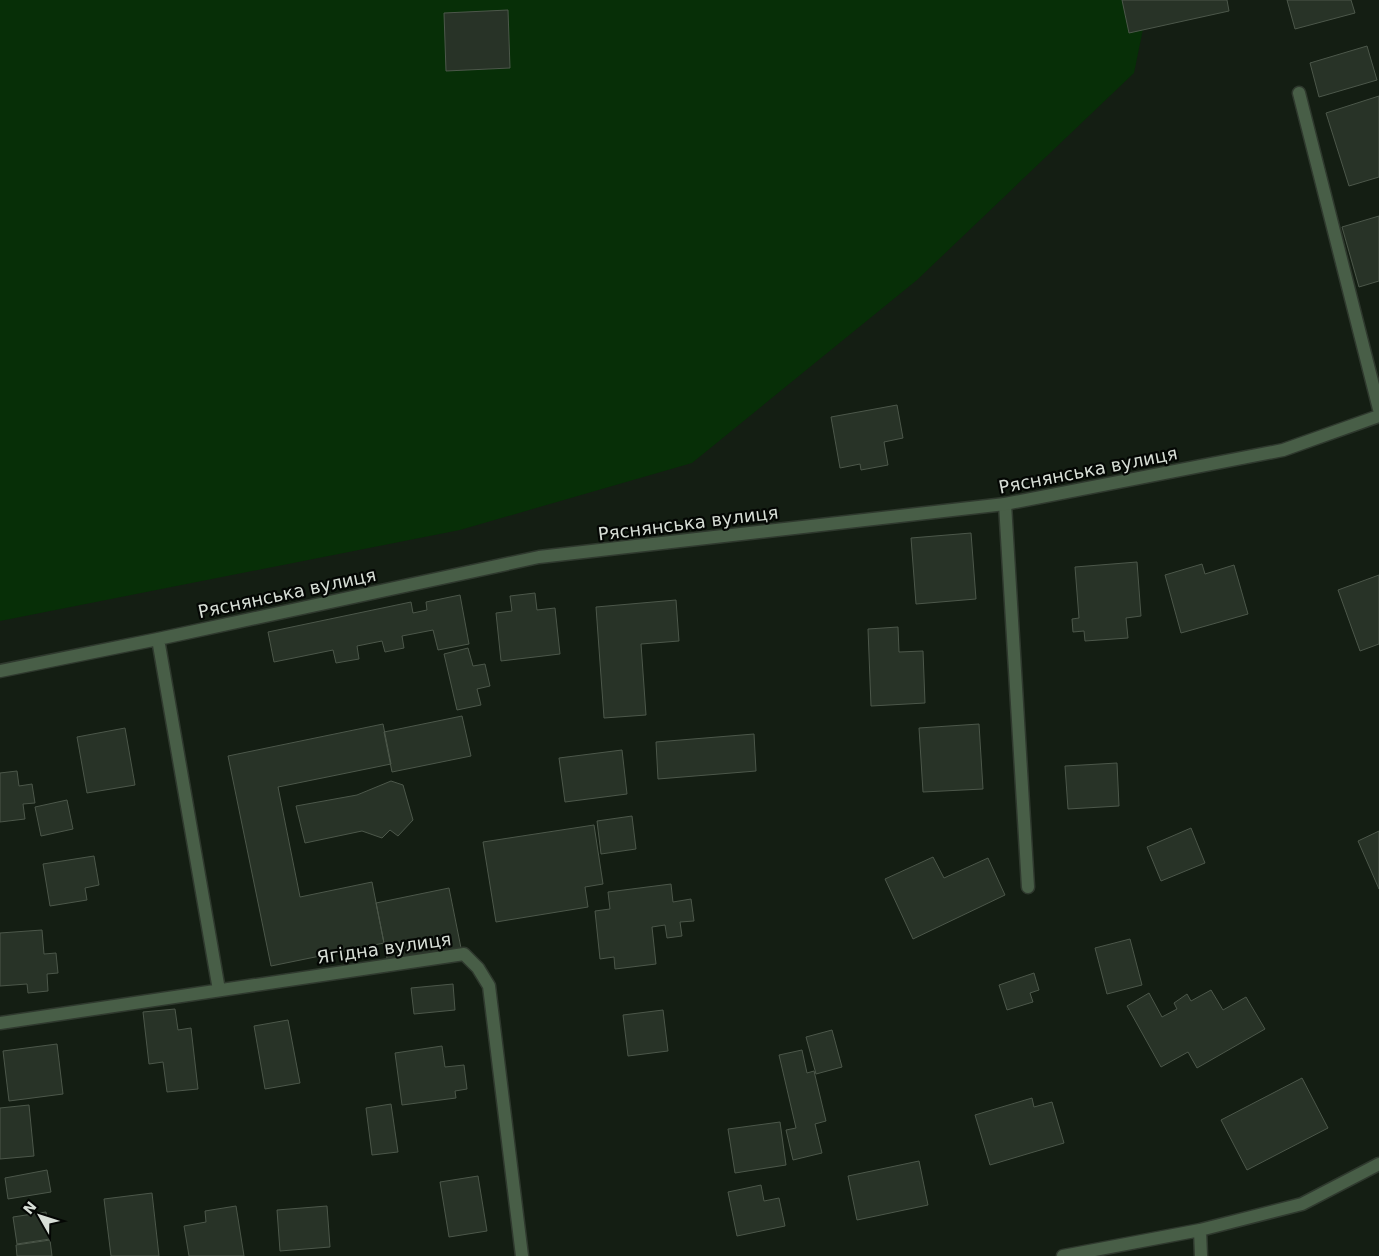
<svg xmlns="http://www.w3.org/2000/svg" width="1379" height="1256" font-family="'DejaVu Sans',sans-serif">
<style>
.green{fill:#072f07}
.building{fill:#283327;stroke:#4c574a}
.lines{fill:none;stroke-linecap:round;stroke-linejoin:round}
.service-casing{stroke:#2f392e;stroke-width:15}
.minor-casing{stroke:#2f392e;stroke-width:15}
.service{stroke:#485e47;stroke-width:12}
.minor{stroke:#485e47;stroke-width:12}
.labels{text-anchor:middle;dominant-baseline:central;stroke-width:4.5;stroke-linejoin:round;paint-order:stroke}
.street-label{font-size:18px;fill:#d7ded6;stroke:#040704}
</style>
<rect width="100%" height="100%" fill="#141e13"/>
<path class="green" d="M 0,0 L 1149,0 L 1134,73 L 917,280 L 692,463 L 460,530 L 0,621 Z"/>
<path class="building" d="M 1122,0 L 1227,0 L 1229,11 L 1129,33 Z
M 1287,0 L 1351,0 L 1355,13 L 1295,29 Z
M 508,10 L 510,68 L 446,71 L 444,13 Z
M 1367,46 L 1377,80 L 1319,97 L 1310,63 Z
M 1379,96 L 1379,177 L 1349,186 L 1326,113 Z
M 1379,216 L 1379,281 L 1359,287 L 1342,227 Z
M 897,405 L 903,438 L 884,442 L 888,465 L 861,470 L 860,464 L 840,468 L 831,417 Z
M 971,533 L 976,599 L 916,604 L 911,538 Z
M 1137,562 L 1141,616 L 1126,618 L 1128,638 L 1085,641 L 1084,631 L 1073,632 L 1072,619 L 1079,618 L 1075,567 Z
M 1202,564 L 1205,574 L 1234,565 L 1248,614 L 1181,633 L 1165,575 Z
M 1379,575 L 1379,644 L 1360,651 L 1338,590 Z
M 535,593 L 537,610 L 555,608 L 560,654 L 501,661 L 496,613 L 512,611 L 510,596 Z
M 460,595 L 469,644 L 438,650 L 433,630 L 402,636 L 404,648 L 385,652 L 382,641 L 357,646 L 359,659 L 336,663 L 333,650 L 274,662 L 268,632 L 411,602 L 413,613 L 427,610 L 426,602 Z
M 676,600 L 679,641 L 641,644 L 646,715 L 604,718 L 596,607 Z
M 898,627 L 899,652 L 923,651 L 925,703 L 871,706 L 868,629 Z
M 468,648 L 473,666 L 485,664 L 490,686 L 477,689 L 481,705 L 457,710 L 444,654 Z
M 462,716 L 471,756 L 392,772 L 384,732 Z
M 383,724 L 391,764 L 278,787 L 300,897 L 372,882 L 384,943 L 271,966 L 228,756 Z
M 979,724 L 983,789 L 923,792 L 919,728 Z
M 125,728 L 135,785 L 87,793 L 77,737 Z
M 754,734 L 756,771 L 658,779 L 656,742 Z
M 622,750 L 627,794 L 565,802 L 559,758 Z
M 1117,763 L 1119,806 L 1068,809 L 1065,766 Z
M 17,771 L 19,786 L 32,784 L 35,803 L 23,804 L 25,819 L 0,822 L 0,773 Z
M 391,781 L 403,785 L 413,820 L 398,836 L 390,830 L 382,838 L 362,831 L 305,843 L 296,806 L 357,795 Z
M 67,800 L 73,829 L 41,836 L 35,807 Z
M 632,816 L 636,849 L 601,854 L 597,821 Z
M 594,825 L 603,884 L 585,887 L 588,907 L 496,922 L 483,842 Z
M 1191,828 L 1205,863 L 1161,881 L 1147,847 Z
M 1379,831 L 1379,889 L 1358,841 Z
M 94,856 L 99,885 L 85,888 L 87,900 L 50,906 L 43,864 Z
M 933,857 L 944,878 L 988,858 L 1005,895 L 913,939 L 885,879 Z
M 671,884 L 673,902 L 691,899 L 694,921 L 680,922 L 682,936 L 667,938 L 665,925 L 652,927 L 656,964 L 615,969 L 614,957 L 600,959 L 595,911 L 610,909 L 608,892 Z
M 449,888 L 461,948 L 388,963 L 376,903 Z
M 42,930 L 44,954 L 56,953 L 58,973 L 47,974 L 48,991 L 28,993 L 27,984 L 0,986 L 0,933 Z
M 1130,939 L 1142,985 L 1107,994 L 1095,948 Z
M 1034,973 L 1039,990 L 1030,993 L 1033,1002 L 1007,1010 L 999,985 Z
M 453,984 L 455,1010 L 414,1014 L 411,988 Z
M 1211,990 L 1223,1010 L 1246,997 L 1265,1029 L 1197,1068 L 1188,1052 L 1161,1067 L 1127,1006 L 1149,993 L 1162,1017 L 1177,1009 L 1174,1003 L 1187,994 L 1191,1001 Z
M 175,1009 L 178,1030 L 191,1028 L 198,1089 L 167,1092 L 163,1062 L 149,1064 L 143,1012 Z
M 663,1010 L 668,1051 L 628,1056 L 623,1015 Z
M 288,1020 L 300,1083 L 265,1089 L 254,1026 Z
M 832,1030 L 842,1067 L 816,1074 L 806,1037 Z
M 57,1044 L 63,1094 L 9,1101 L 3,1051 Z
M 442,1046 L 445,1067 L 464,1065 L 467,1089 L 455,1091 L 456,1098 L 402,1105 L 395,1053 Z
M 802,1050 L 807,1073 L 814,1071 L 826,1121 L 815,1124 L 822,1153 L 793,1160 L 786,1130 L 796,1128 L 779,1055 Z
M 1302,1078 L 1328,1128 L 1247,1170 L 1221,1120 Z
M 1032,1098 L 1034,1107 L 1052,1102 L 1064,1143 L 990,1165 L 975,1115 Z
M 391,1104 L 398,1152 L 372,1155 L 366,1108 Z
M 29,1105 L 34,1156 L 0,1159 L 0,1108 Z
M 780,1122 L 786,1165 L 735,1173 L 728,1129 Z
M 919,1161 L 928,1205 L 857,1220 L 848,1176 Z
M 47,1170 L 51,1192 L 8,1199 L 5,1178 Z
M 478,1176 L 487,1231 L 449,1237 L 440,1182 Z
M 761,1185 L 764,1201 L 779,1198 L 785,1226 L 737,1236 L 728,1192 Z
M 152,1193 L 159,1256 L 111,1256 L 104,1199 Z
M 236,1206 L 244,1256 L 189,1256 L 184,1226 L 206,1222 L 205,1211 Z
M 327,1206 L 330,1247 L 280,1251 L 277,1210 Z
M 46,1212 L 50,1239 L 17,1244 L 13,1217 Z
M 50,1240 L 52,1256 L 17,1256 L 16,1245 Z"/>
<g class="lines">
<g class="service-casing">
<path id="service" d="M 1299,93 L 1379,409
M 1005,504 L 1028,887"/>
</g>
<g class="minor-casing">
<path id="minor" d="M 158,639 L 219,990
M 0,671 L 158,639 L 539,557 L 1005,504 L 1283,450 L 1379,416
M 0,1023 L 464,954 L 478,968 L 489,986 L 522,1256
M 1200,1230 L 1201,1256
M 1063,1256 L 1200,1230 L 1302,1204 L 1379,1164"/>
</g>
<use href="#service" class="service"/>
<use href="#minor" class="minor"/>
</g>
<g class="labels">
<g class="street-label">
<text transform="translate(1088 470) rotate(-11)">Ряснянська вулиця</text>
<text transform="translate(688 523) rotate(-7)">Ряснянська вулиця</text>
<text transform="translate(287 593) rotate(-12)">Ряснянська вулиця</text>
<text transform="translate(384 948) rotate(-8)">Ягідна вулиця</text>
</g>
</g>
<g transform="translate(40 1216) rotate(309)" stroke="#040704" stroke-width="4" paint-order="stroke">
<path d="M0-4L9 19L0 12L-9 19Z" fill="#d7ded6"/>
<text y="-8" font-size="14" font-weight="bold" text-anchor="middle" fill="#d7ded6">N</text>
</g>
</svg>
